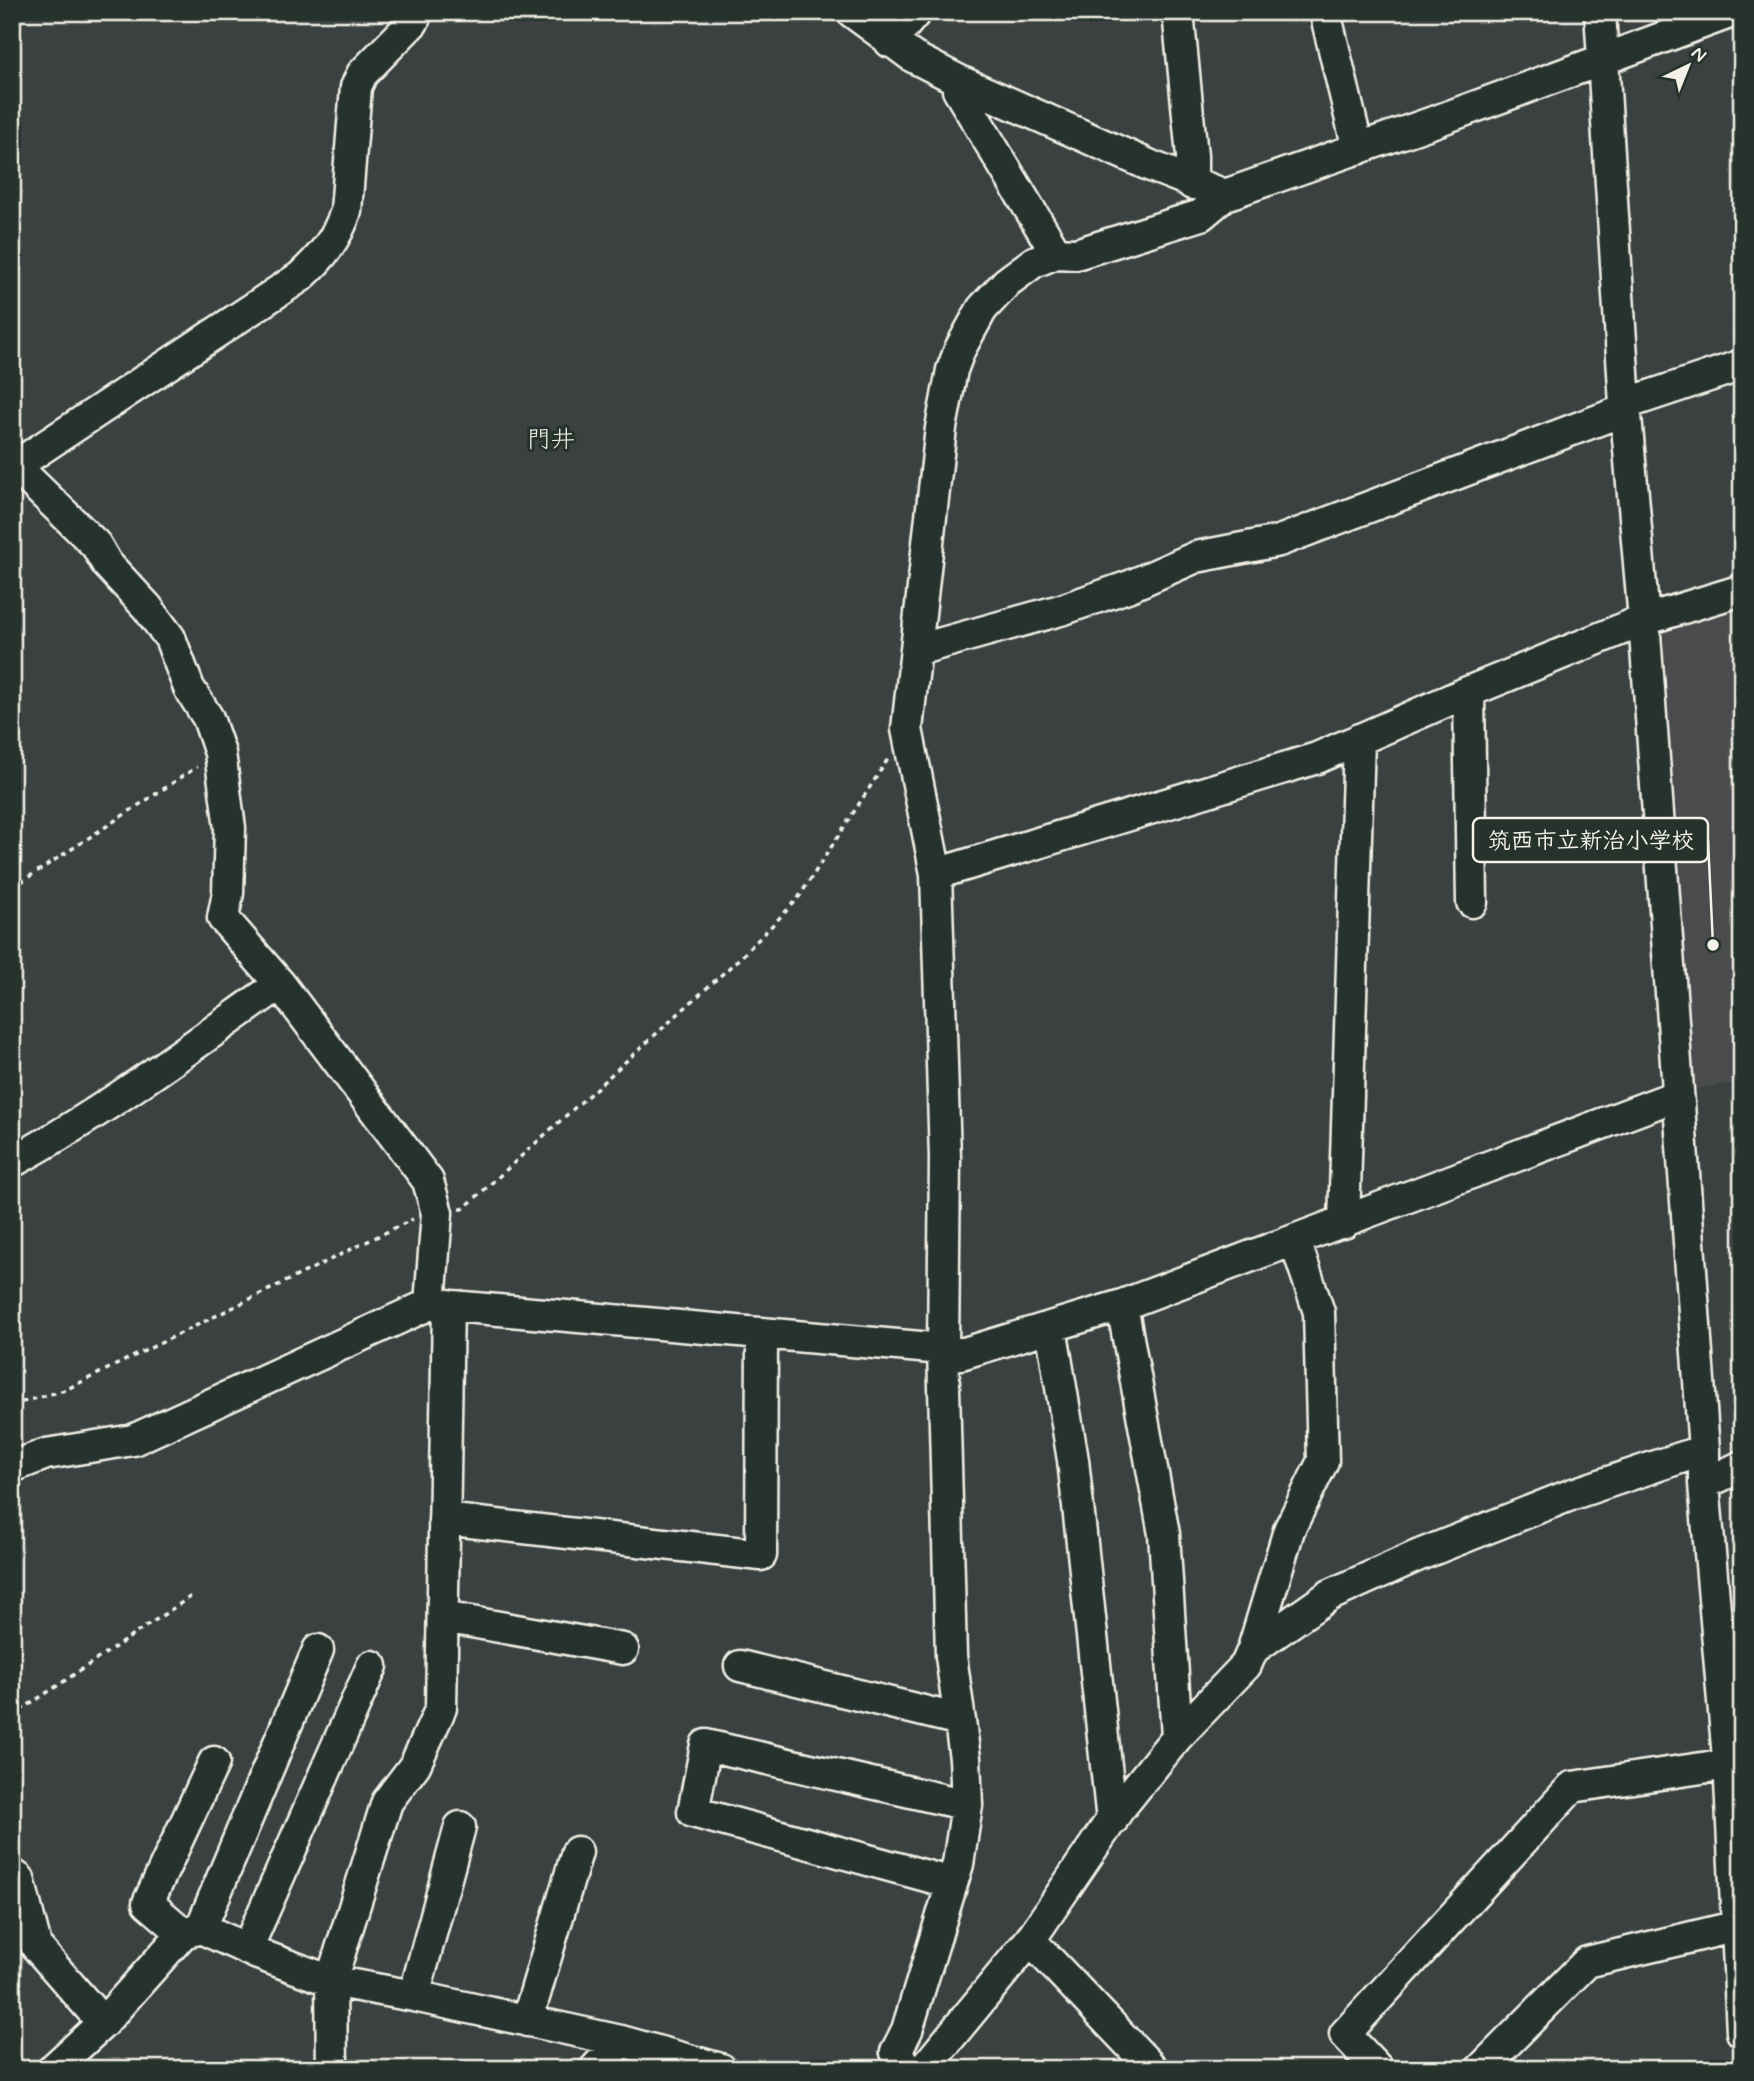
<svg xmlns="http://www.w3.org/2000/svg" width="1754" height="2081" font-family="Mynerve,'Klee One',sans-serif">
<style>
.built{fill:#484b4d}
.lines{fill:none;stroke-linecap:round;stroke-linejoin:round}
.minor-casing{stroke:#f4f1e8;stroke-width:35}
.path{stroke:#f4f1e8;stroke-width:3.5;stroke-dasharray:5 5;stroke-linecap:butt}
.minor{stroke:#26332d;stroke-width:30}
.labels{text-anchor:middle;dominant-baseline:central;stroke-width:6;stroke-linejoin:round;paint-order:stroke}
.quarter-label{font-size:24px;fill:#f4f1e8;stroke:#26332d}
.leader{fill:none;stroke:#f4f1e8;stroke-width:2.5}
.callout-dot{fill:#f4f1e8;stroke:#26332d;stroke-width:2.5}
.callout{fill:#26332d;stroke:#f4f1e8;stroke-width:2.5}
.callout-label{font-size:23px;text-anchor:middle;font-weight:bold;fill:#f4f1e8}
</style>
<rect width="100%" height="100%" fill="#3a4140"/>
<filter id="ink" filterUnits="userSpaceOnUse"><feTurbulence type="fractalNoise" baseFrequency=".0143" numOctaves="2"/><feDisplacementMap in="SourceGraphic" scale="14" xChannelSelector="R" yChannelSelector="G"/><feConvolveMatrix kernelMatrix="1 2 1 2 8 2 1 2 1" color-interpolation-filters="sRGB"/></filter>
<g filter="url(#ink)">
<path class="built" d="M 1742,608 L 1742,1082 L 1695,1089 L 1672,808 L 1664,632 Z"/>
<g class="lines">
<g class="minor-casing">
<path id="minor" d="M 852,12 L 913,57 L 962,82 L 1151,166 L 1225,195 L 1439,120 L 1732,12
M 1178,12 L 1192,156 L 1192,184
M 1325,12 L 1358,149
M 1600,12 L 1625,404 L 1644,620 L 1704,1450 L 1704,1484 L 1730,1781 L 1742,2032
M 890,42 L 916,12
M 962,82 L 958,90 L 1056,253
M 1625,404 L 1742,365
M 12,463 L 96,545 L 107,564 L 147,607 L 170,638 L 189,688 L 208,718 L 220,753 L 230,828 L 228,893 L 223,918 L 280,984 L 428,1181 L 437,1213 L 430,1304
M 12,468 L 300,277 C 321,258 337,239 346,211 L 356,87 L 362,74 L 413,22 L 417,12
M 917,650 L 1064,609 L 1130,586 L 1196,557 L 1279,541 L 1625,410
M 1469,692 L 1472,902
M 936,874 L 1317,758 L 1463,694 L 1644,620 L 1742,590
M 12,1162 C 106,1111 192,1046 280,984
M 1344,1223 L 1359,739
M 1122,1305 L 1164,1534 L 1177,1737
M 1051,1327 L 1073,1460 L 1112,1821
M 12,1467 L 46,1454 L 133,1440 L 430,1304 L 943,1349 L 961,1354 L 1122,1305 L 1678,1095
M 1704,1484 L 1742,1466
M 444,1519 L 761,1555 L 762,1333
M 443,1617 L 623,1649
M 1253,1649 L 1330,1595 L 1417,1556 L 1573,1494 L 1704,1450
M 740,1666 L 960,1720
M 12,1874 L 19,1879 L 36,1946 L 103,2023
M 952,1883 L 693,1812 L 706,1745 L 967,1805
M 201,1928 L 318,1650
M 183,1933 L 148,1903 L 214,1762
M 1030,1940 L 1153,2069
M 247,1949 L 372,1666
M 414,1996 L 460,1827
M 527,2021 L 577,1852
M 53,2069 L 103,2023 L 183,1933 L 201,1928 L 258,1954 L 331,1981 L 414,1996 L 621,2041 L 721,2069
M 332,2069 L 331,1981 L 387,1802 L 415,1765 L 441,1708 L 448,1305
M 595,2069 L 621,2041
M 909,2069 L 896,2052 L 907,2030 L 958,1864 L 967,1805 L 965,1758 L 951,1656 L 943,1349 L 945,1158 L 936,874 L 907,729 L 941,428 L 952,370 L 960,349 L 982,309 L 1007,282 L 1034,262 L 1056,253 L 1076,254 L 1201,215 L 1225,195
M 924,2069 L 1030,1940 L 1119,1809 L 1177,1737 L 1246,1665 L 1253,1649 L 1289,1530 L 1323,1461 L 1319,1312 L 1295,1241
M 1378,2069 L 1345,2034 L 1572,1787 L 1729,1764
M 1481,2069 L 1587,1962 L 1742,1925"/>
</g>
<path class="path" d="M 12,888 L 197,767
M 460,1209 L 463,1209 L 741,957 L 797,900 L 888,759
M 12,1405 L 65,1390 L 413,1219
M 12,1716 L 193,1595"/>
<use href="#minor" class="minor"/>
</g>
</g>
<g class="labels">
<g class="quarter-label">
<text x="551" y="440">門井</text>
</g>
</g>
<path class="leader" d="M1713 945L1708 840"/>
<circle class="callout-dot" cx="1713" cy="945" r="7"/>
<rect class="callout" x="1473" y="818" width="235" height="44" rx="7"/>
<g class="callout-label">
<text x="1591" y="848">筑西市立新治小学校</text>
</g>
<rect width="1754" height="2081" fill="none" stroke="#26332d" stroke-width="42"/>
<rect x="21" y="21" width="1712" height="2039" fill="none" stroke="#f4f1e8" stroke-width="2.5" filter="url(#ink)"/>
<g transform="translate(1688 66) rotate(43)" stroke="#26332d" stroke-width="5" paint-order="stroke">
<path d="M0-5L12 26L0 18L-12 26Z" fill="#f4f1e8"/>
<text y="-10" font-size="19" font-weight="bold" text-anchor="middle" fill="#f4f1e8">N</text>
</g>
</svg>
